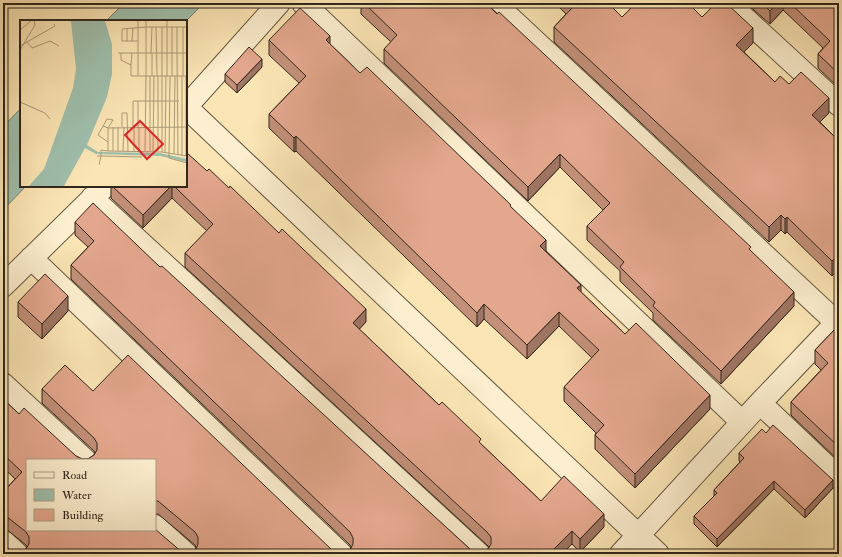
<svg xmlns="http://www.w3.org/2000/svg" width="842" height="557" font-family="'IM FELL Double Pica',serif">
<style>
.water{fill:#9fbfac;stroke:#738273}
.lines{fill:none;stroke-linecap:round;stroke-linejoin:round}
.street-casing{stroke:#645643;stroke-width:24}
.street{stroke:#fceece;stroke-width:22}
.wall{fill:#c39079;stroke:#31261d;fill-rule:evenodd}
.shaded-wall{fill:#9f7563;stroke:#31261d}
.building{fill:#e3a78d;stroke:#31261d;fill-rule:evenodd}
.inset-road{fill:none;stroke:#aa9978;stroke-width:1}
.view{fill:#d62828;fill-opacity:0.15;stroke:#d62828;stroke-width:2}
.inset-edge{fill:none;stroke:#31261d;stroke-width:2}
</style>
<rect width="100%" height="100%" fill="#fbe5b4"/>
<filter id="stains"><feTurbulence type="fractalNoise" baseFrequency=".005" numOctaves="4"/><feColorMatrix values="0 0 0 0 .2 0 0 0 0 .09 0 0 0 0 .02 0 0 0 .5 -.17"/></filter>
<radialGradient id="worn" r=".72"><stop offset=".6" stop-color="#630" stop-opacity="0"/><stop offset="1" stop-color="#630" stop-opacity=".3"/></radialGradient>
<path class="water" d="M 124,3 L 204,3 L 186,21 L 106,21 Z
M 21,108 L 21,186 L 26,186 L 3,210 L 3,127 Z"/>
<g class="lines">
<g class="street-casing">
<path id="street" d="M 303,3 L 742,422
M 494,3 L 837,323
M 728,3 L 839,105
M 186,107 L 658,554
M 186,107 L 279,3
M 92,198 L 479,554
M 31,258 L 341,554
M 3,286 L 105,186
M 3,384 L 85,460
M 760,403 L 839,478
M 155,526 L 186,554
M 3,541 L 17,554
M 621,554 L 760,403 L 839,320"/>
</g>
<use href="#street" class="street"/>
</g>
<path class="wall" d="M 361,3 L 486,3 L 751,252 L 794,306 L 721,384 L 653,320 L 653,313 L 620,281 L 620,271 L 587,240 L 587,226 L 603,210 L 560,167 L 528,201 L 384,63 L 384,49 L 391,42 L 361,14 Z
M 555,3 L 608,3 L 622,17 L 702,17 L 753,43 L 744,52 L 775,82 L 789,84 L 829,113 L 820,122 L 839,141 L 839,269 L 832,276 L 787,232 L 785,234 L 781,230 L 769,242 L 554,42 L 554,27 L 566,14 Z
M 746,3 L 839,3 L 839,88 L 818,68 L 818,54 L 823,48 L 783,10 L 770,24 Z
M 269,40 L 330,44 L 360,73 L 511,207 L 546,251 L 581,292 L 625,334 L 710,409 L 635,488 L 595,449 L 595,435 L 596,433 L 564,401 L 564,387 L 592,358 L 559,326 L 527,359 L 484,319 L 477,327 L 296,151 L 294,152 L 269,128 L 269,114 L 299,83 L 269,55 Z
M 262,67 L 237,93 L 225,82 L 225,74 Z
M 111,186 L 186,186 L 366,322 L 359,329 L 439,405 L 481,444 L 541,501 L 604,527 L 580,552 L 572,544 L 562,554 L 3,554 L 20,553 L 26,549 L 27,547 L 26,545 L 6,529 L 3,529 L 3,492 L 15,479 L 3,467 L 3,399 L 19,414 L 76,456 L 82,459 L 88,459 L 94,455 L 95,453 L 94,451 L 42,403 L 42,389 L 93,391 L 332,550 L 338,553 L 344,553 L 350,550 L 351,547 L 350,545 L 71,279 L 71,265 L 88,247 L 75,235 L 75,222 L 160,267 L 471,550 L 476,553 L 482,553 L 488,549 L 489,547 L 487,545 L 185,267 L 185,253 L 207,231 L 172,198 L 143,228 L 111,198 ZM 27,460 L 155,460 L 155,514 L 158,514 L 195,545 L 196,548 L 196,549 L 190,552 L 183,553 Z
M 18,302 L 68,311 L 42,339 L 18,317 Z
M 839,325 L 839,461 L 791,415 L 791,402 L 821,370 L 815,364 L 815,350 Z
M 766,433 L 833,488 L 805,518 L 774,489 L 717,547 L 694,524 L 694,516 L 714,496 L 714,490 L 740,462 L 739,461 L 739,453 Z"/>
<path class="shaded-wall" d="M 777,3 L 783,3 L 783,10 L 770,24 L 770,11 Z
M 753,28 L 753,43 L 736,60 L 736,45 Z
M 330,36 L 330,50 L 326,40 Z
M 262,59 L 262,67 L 237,93 L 237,85 Z
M 829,98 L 829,113 L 812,130 L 812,115 Z
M 296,136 L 296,151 L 294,152 L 294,138 Z
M 560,154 L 560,167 L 528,201 L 528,187 Z
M 171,186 L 172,186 L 172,198 L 143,228 L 143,215 Z
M 781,215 L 781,230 L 769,242 L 769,227 Z
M 787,217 L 787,232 L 785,234 L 785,219 Z
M 546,240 L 546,254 L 540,246 Z
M 839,254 L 839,269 L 832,276 L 832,261 Z
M 581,285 L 581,299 L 577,288 Z
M 794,292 L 794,306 L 721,384 L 721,371 Z
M 68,296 L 68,311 L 42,339 L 42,324 Z
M 484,304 L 484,319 L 477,327 L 477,313 Z
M 366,309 L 366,322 L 353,336 L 353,323 Z
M 559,312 L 559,326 L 527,359 L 527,345 Z
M 710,395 L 710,409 L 635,488 L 635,474 Z
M 833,480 L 833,488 L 805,518 L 805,510 Z
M 774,481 L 774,489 L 717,547 L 717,539 Z
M 604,514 L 604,527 L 580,552 L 580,539 Z
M 572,531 L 572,544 L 562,554 L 549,554 Z"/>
<path class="building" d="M 364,3 L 486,3 L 497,14 L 499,12 L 751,247 L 749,249 L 794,292 L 721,371 L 653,306 L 655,302 L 620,267 L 624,262 L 587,226 L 610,203 L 560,154 L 528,187 L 384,49 L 397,35 Z
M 570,3 L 608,3 L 622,17 L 636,3 L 688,3 L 702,17 L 716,3 L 726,3 L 753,28 L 736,45 L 775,82 L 780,76 L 789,84 L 801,72 L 829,98 L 812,115 L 839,141 L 839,254 L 832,261 L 787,217 L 785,219 L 781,215 L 769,227 L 554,27 L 574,6 Z
M 762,3 L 777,3 L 770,11 Z
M 790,3 L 839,3 L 839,74 L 818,54 L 830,41 Z
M 300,8 L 330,36 L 326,40 L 360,73 L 367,67 L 511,205 L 510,206 L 546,240 L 540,246 L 581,285 L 577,288 L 625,334 L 636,323 L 710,395 L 635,474 L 595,435 L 604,425 L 564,387 L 599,350 L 559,312 L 527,345 L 484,304 L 477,313 L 296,136 L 294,138 L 269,114 L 306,76 L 269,40 Z
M 249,47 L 262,59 L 237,85 L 225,74 Z
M 186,152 L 207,171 L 209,169 L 229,188 L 230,186 L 279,233 L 282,229 L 366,309 L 353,323 L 439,405 L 442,402 L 481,439 L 479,442 L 541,501 L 564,476 L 604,514 L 580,539 L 572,531 L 549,554 L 3,554 L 3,544 L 14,553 L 20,553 L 26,549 L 29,544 L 29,537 L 26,532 L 6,516 L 3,516 L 3,492 L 22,472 L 3,454 L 3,399 L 19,414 L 24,408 L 76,456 L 82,459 L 88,459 L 94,455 L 97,450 L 97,443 L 94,438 L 42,389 L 65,365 L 93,391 L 128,355 L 332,550 L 338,553 L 344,553 L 350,550 L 353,544 L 353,538 L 350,532 L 71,265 L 94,241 L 75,222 L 93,203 L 160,267 L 162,266 L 471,550 L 476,553 L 482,553 L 488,549 L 491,544 L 491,537 L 487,532 L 185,253 L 213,224 L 174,186 L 186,186 ZM 27,460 L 155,460 L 155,501 L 158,501 L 195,532 L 198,537 L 198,544 L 196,549 L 190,552 L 183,553 L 155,529 L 155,530 L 27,530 Z
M 112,186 L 171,186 L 143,215 Z
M 45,274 L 68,296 L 42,324 L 18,302 Z
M 839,325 L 839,447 L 791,402 L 828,363 L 815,350 Z
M 773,425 L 833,480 L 805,510 L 774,481 L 717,539 L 694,516 L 717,493 L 714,490 L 744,458 L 739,453 L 762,429 L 766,433 Z
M 782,552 L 785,554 L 780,554 Z"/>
<g transform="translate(20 20)">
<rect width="167" height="167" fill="#fbe5b4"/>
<path d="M 51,1 L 85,1 L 92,24 L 92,54 L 87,77 L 67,125 L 78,132 L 140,133 L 167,139 L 167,142 L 140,136 L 76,134 L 65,128 L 44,166 L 9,166 L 24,149 L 53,68 L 56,49 Z" fill="#9fbfac"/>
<path class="inset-road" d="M 118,1 L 118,21M 126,1 L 126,7 L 167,7M 147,1 L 147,56M 136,7 L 137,56M 142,7 L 142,56M 152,7 L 152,56M 157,7 L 157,33M 163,7 L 163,56M 0,10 L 11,1M 107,21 L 107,8M 112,21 L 113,8M 7,22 L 12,28 L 30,21 L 39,26M 0,26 L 35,6 L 34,4M 0,30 L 15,5 L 14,1M 98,33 L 126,33 L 126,7 L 102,9 L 102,21 L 118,21 L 118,56M 101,33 L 101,40 L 111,45 L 111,56 L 126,56 L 126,33 L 167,33M 131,33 L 132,7M 157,33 L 158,135M 111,45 L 112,33M 132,56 L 132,33M 150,56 L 149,138 L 167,143M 162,56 L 162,136M 118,81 L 118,107M 0,82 L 25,93 L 30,99M 83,106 L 88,108 L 93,100 L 87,99 L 78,115 L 88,122M 93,107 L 93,131M 98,107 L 98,131M 102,107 L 102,93 L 107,93 L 108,131M 113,107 L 113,81 L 159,81M 114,107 L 114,131M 167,107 L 88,108 L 88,131 L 142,132 L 167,136M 88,131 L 81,130 L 81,136 L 122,137M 103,131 L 104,107M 119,131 L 119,107M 125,131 L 126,56 L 167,56M 130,131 L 130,56M 133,131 L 134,56M 138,131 L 138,56M 142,132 L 142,56M 145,132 L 146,56M 154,134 L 155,56M 77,136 L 81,136 L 79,145M 166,136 L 166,56"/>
<path class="view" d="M 120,101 L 143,124 L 127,139 L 105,115 Z"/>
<rect width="167" height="167" class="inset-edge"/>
</g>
<rect width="842" height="557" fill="none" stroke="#fbe5b4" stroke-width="16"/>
<rect x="4" y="4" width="834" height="549" fill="none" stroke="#31261d" stroke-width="2"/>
<rect x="8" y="8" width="826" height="541" fill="none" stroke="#31261d"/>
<rect x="26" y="459" width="130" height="72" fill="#fceece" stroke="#ab9e87"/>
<rect x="34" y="472" width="20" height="6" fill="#fceece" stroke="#ab9e87"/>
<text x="62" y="479" font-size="12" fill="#31261d">Road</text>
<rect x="34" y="489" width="20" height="12" fill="#9fbfac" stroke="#ab9e87"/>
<text x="62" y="499" font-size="12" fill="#31261d">Water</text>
<rect x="34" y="509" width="20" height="12" fill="#e3a78d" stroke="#ab9e87"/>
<text x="62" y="519" font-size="12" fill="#31261d">Building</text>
<rect width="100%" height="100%" filter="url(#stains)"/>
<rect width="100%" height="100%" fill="url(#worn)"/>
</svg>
